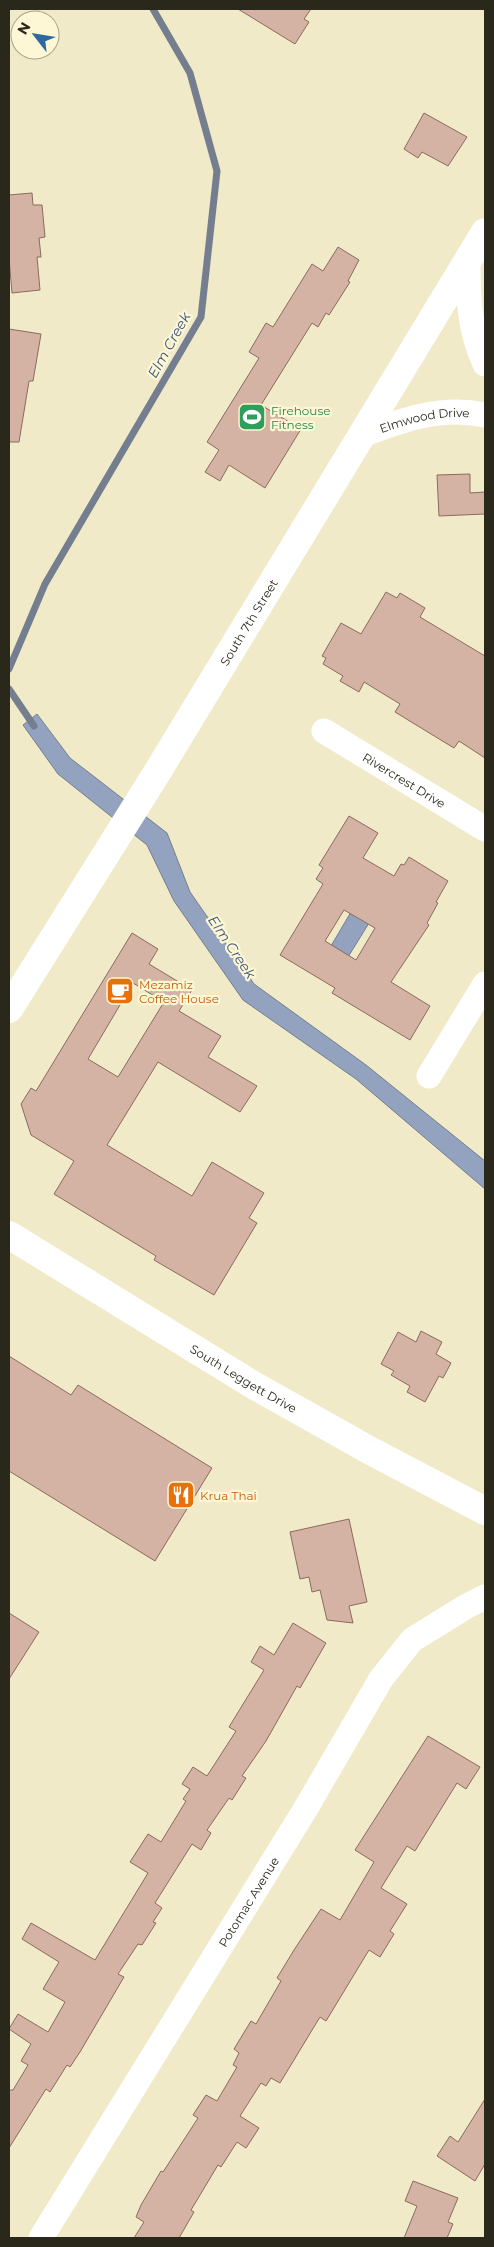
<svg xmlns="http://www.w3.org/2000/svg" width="494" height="2247" font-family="Montserrat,sans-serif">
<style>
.water{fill:#93a3bf;stroke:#747e8e}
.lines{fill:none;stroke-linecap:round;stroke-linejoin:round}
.stream{stroke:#747e8e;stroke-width:7}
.building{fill:#d5b3a4;stroke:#8b6b5e;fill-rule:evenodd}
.street{stroke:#fff;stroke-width:25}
.secondary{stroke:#fff;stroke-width:28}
.labels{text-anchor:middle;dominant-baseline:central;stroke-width:4.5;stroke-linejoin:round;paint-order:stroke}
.leisure-label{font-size:12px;fill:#27864d;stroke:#fdf7d5;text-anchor:start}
.street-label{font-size:12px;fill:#2a281b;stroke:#fdf7d5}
.food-label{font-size:12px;fill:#c56008;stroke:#fdf7d5;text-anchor:start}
.water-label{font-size:14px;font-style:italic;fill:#3c557e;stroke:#fdf7d5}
</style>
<rect width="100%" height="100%" fill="#f0eac8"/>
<path class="water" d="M 37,714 L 70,758 L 167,833 L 190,892 L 254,984 L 366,1065 L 485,1161 L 485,1189 L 356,1079 L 243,1000 L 174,901 L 147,845 L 58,774 L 23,725 Z
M 351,912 L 369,923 L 345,962 L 328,951 Z"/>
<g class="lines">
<path class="stream" d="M 9,669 L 45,584 L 201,317 L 217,171 L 190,73 L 153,9
M 9,689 L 34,726"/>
</g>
<path class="building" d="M 238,9 L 311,9 L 304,19 L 309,22 L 295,44 Z
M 424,113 L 467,137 L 448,166 L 422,152 L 418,158 L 404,149 Z
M 32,193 L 33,205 L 42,205 L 45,237 L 39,238 L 41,257 L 37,257 L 40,290 L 12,293 L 9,258 L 9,195 Z
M 338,247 L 359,260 L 348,281 L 350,282 L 329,315 L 326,313 L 318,327 L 312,323 L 261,405 L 301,429 L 265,488 L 229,465 L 220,481 L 205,472 L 219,450 L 207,442 L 259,358 L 249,352 L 266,323 L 273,327 L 312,264 L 323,271 Z
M 9,329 L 41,334 L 33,381 L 29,381 L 19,442 L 9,442 Z
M 470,474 L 470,493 L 485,492 L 485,514 L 439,516 L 437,475 Z
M 386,592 L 397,598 L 400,593 L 425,608 L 420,617 L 485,656 L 485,758 L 459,741 L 454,748 L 431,734 L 395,712 L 400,704 L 364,682 L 359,692 L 340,681 L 343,676 L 323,664 L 326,658 L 322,656 L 341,623 L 361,634 Z
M 349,816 L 378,833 L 363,858 L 394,876 L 401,864 L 404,865 L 409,857 L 448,881 L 436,902 L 438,903 L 427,923 L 429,925 L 391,982 L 430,1006 L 410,1040 L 332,993 L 335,988 L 280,955 L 323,884 L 316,879 L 323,868 L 319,865 ZM 344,910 L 375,928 L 356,960 L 325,941 Z
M 132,933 L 158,949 L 149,964 L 192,990 L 179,1011 L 221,1036 L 208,1057 L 257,1086 L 240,1112 L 158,1062 L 107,1145 L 192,1196 L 212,1162 L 264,1193 L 249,1218 L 257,1223 L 214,1295 L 154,1260 L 156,1256 L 54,1194 L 74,1161 L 31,1135 L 21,1104 L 31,1088 L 36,1091 ZM 133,983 L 164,1002 L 118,1077 L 88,1059 Z
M 421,1331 L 442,1342 L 436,1354 L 451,1363 L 443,1378 L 439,1376 L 425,1402 L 407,1392 L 410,1386 L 391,1375 L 394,1371 L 381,1364 L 398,1332 L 416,1342 Z
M 9,1356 L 71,1395 L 78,1385 L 212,1468 L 155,1561 L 9,1471 Z
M 349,1519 L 367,1602 L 349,1606 L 353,1623 L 327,1620 L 320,1590 L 312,1592 L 309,1577 L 300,1579 L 290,1532 Z
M 9,1613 L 39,1632 L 9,1679 Z
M 293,1623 L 326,1643 L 300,1688 L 297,1686 L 266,1741 L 242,1776 L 246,1778 L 232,1800 L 229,1798 L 207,1830 L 211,1833 L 201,1850 L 192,1844 L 155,1903 L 162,1908 L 153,1922 L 156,1923 L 142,1945 L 138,1944 L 118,1974 L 124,1977 L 80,2052 L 70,2067 L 67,2065 L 50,2092 L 46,2089 L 9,2148 L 9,2090 L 13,2090 L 28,2065 L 21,2061 L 31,2044 L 9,2029 L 18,2014 L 48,2032 L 65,2002 L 43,1989 L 59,1962 L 22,1939 L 31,1923 L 95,1960 L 148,1873 L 130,1862 L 148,1834 L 161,1842 L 186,1801 L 183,1799 L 190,1789 L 182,1784 L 193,1767 L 207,1776 L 236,1731 L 229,1727 L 264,1670 L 251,1662 L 260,1646 L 274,1655 Z
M 428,1736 L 480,1767 L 466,1789 L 457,1783 L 415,1851 L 407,1846 L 381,1888 L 407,1904 L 390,1931 L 394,1934 L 380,1957 L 369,1950 L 326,2021 L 320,2017 L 280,2083 L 271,2078 L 266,2086 L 261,2083 L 240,2116 L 259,2128 L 246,2148 L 237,2142 L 221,2167 L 218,2165 L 191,2210 L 194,2212 L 179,2238 L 134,2238 L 144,2222 L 136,2217 L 141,2205 L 161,2171 L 163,2172 L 198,2118 L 193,2115 L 206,2095 L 217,2101 L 237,2067 L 233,2065 L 239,2053 L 234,2049 L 251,2021 L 256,2024 L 281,1981 L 277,1978 L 294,1950 L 321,1909 L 340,1920 L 374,1862 L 355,1850 Z
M 485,2099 L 485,2164 L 475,2181 L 437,2156 L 450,2136 L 458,2142 Z
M 413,2181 L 458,2198 L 448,2222 L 453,2224 L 447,2238 L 404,2238 L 417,2206 L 405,2201 Z"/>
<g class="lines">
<g class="street">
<path d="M 468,259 C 468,296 469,330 485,364"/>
<path id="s1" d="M 363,435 C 404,419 442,406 485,415"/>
<path id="s2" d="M 324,731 L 485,829"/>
<path d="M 429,1076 L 485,984"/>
<path id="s3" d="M 41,2238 L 306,1808 L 381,1679 L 412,1640 L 467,1606 L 485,1597"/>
</g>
<g class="secondary">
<path id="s4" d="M 9,1009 L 158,771 L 485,232"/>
<path id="s5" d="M 9,1235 L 255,1386 L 369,1450 L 485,1511"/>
</g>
</g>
<defs>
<g id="stadium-square" transform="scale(1.4375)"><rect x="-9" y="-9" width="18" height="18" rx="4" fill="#2e9e5b" stroke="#fdf7d5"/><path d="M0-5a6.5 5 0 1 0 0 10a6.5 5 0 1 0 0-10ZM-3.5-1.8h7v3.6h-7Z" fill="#fff"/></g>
<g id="cafe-square" transform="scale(1.4375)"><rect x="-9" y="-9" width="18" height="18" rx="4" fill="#e8710a" stroke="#fdf7d5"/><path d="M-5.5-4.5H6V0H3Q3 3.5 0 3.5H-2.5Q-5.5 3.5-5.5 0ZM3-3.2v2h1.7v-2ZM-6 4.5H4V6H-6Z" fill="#fff"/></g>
<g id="restaurant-square" transform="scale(1.4375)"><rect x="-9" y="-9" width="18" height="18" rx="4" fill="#e8710a" stroke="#fdf7d5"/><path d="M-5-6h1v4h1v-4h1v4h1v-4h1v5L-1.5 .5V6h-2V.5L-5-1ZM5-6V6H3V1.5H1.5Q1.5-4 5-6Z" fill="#fff"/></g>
</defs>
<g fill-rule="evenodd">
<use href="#stadium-square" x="252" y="417"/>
<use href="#cafe-square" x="120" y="991"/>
<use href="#restaurant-square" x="181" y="1495"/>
</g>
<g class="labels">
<g class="leisure-label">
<text x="271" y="410">Firehouse<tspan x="271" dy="14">Fitness</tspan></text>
</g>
<g class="street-label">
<text stroke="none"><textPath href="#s1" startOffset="64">Elmwood Drive</textPath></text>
<text stroke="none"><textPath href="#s4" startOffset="455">South 7th Street</textPath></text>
<text stroke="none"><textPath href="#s2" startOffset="94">Rivercrest Drive</textPath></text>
<text stroke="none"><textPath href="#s5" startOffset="275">South Leggett Drive</textPath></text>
<text stroke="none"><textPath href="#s3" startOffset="395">Potomac Avenue</textPath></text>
</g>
<g class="food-label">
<text x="139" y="984">Mezamiz<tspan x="139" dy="14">Coffee House</tspan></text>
<text x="200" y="1495">Krua Thai</text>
</g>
<g class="water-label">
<text transform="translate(169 345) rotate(-61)">Elm Creek</text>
<text transform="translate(232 947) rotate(56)">Elm Creek</text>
</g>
</g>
<rect width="494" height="2247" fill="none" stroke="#2a281b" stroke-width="20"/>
<g transform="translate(35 35) rotate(301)"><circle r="24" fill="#fdf7d5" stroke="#a9a48b"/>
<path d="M0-4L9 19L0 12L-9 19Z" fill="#2c69a0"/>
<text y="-8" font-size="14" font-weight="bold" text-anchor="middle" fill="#2a281b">N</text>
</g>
</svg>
